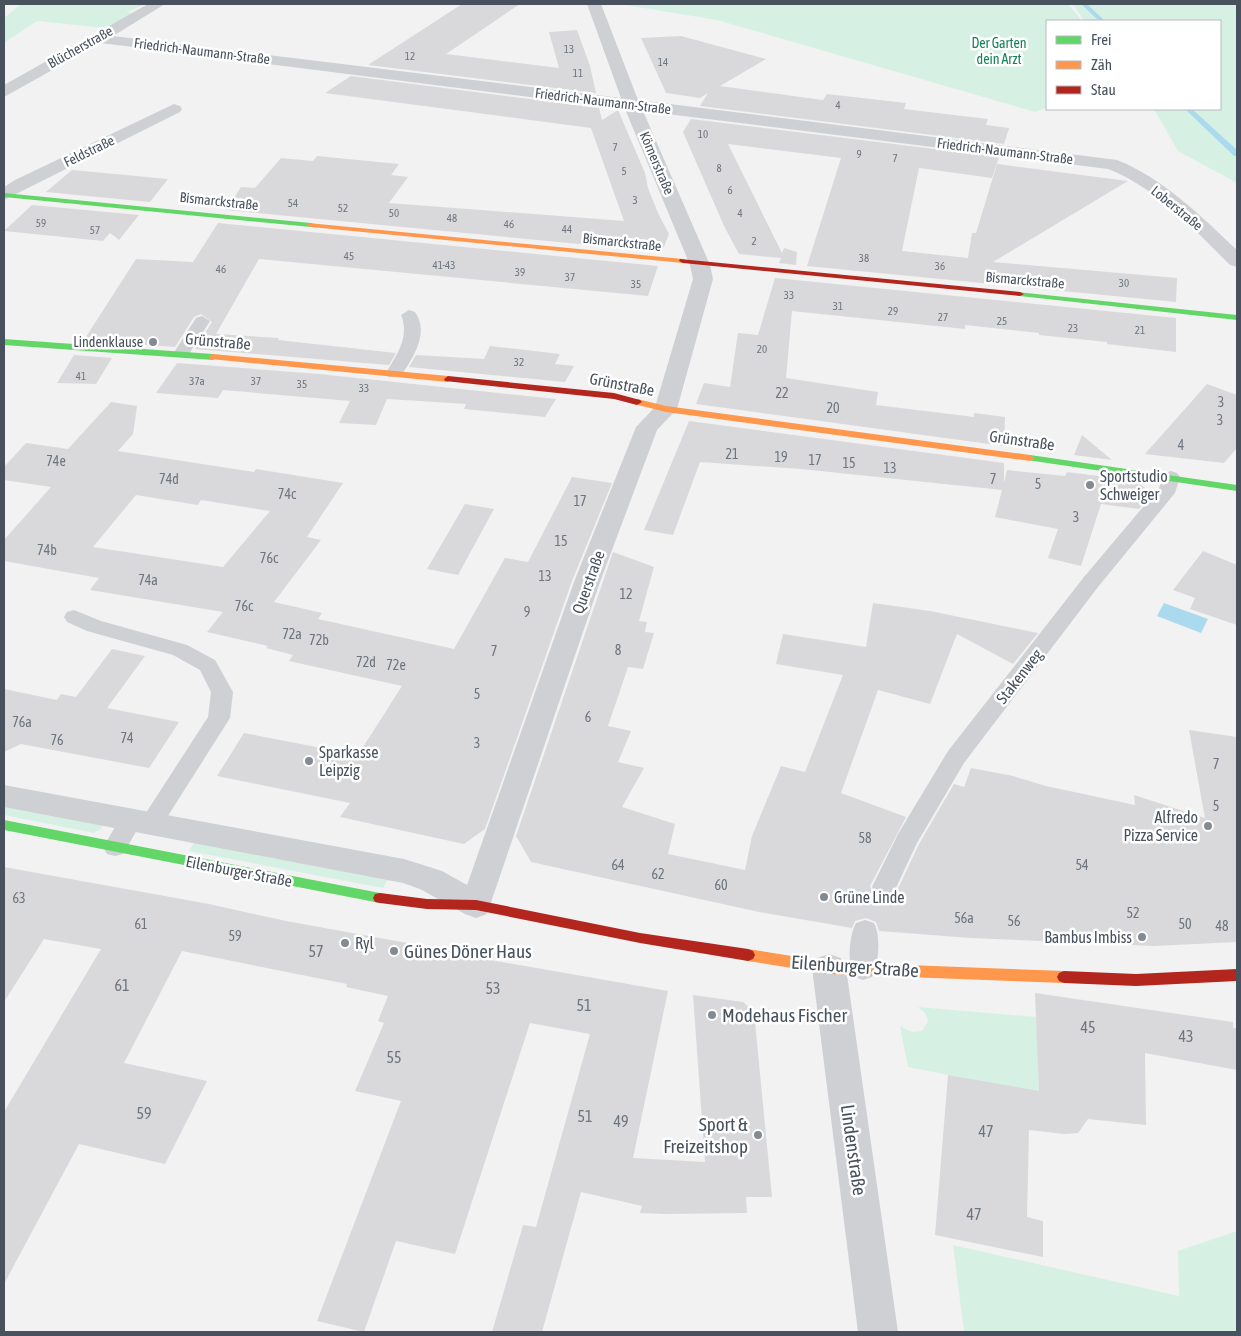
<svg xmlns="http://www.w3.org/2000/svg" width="1241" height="1336" font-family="'Asap Condensed',sans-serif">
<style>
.green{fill:#d6f1e4}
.water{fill:#abdaef}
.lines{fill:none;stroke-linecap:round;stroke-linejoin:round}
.stream{fill:#abdaef;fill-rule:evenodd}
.building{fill:#d9d9db;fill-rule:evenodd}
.lane{fill:#ced0d3;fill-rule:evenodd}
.street{fill:#ced0d3;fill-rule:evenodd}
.fast{fill:#63d668;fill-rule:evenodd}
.slow{fill:#ff974d;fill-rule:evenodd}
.jam{fill:#b3261e;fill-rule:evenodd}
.poi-dot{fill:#848a92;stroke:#fff;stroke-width:2}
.labels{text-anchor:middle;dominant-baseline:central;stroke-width:5;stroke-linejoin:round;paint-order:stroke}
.far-number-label{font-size:11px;fill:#6e757f}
.far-park-label{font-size:14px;fill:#168358;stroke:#fff}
.far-street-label{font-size:14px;fill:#48525f;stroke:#fff}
.far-poi-label{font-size:14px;fill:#48525f;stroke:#fff;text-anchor:end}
.number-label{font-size:14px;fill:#6e757f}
.street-label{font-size:16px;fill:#48525f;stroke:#fff}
.poi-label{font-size:16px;fill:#48525f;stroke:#fff;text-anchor:start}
.near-number-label{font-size:16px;fill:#6e757f}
.near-poi-label{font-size:19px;fill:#48525f;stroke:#fff;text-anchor:start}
.near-street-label{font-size:19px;fill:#48525f;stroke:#fff}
</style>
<rect width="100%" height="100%" fill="#f2f2f2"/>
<path class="green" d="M 21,4 L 150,4 L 143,5 L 128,12 L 133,14 L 104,28 L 37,21 L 4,43 L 4,18 Z
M 619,4 L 1068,4 L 1082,21 L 1047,21 L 1047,108 L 1035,112 L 717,20 Z
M 1073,4 L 1237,4 L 1237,183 L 1178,151 L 1154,109 L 1220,109 L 1220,21 L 1084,21 Z
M 4,804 L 100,822 L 102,828 L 94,833 L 4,815 Z
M 195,841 L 388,879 L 383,888 L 189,851 Z
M 918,1007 L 1037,1017 L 1039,1093 L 908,1067 L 900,1026 L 912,1032 L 922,1031 L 928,1021 L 925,1013 Z
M 1237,1231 L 1237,1332 L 964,1332 L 953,1245 L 1179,1296 L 1178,1251 Z"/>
<path class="water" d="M 1164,603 L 1208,619 L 1201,633 L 1157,616 Z"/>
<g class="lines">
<path class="stream" d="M 1081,4 L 1087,4 L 1105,21 L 1099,21 Z
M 1185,109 L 1192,109 L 1237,150 L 1237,156 L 1234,156 Z"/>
</g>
<path class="building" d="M 462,4 L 520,4 L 446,54 L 559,68 L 549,32 L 577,30 L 590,66 L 596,93 L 368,65 Z
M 681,36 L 766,59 L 720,86 L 823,100 L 827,94 L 906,103 L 904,109 L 988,119 L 986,125 L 1009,128 L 1004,144 L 700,106 L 708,93 L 700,98 L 666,93 L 641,38 Z
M 351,76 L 599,108 L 602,120 L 618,110 L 645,173 L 648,188 L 658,213 L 669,234 L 662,252 L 226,210 L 241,187 L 255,188 L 281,158 L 313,161 L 317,156 L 399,164 L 391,175 L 408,177 L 389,203 L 624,221 L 591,128 L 325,93 Z
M 691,119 L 999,157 L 992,178 L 919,168 L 902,251 L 968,258 L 972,233 L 976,233 L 997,164 L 1128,181 L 993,262 L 1177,278 L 1176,302 L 807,266 L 841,158 L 728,144 L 782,253 L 784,248 L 797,252 L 796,265 L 779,263 L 781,258 L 739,254 L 724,226 L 683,132 Z
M 72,170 L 168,179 L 150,202 L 46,192 Z
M 32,205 L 139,215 L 119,240 L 110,233 L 103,241 L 4,231 Z
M 218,223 L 658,266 L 648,296 L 259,259 L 216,334 L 279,338 L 278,340 L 396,353 L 389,365 L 195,349 L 212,322 L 201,314 L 194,317 L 175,347 L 84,340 L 136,259 L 193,262 Z
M 775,278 L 1176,318 L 1176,352 L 1107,344 L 1107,342 L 1039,335 L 1039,333 L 965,325 L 965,329 L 792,311 L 786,378 L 878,392 L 876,405 L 974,417 L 974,413 L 1005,417 L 1004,446 L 696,404 L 704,383 L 730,387 L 738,333 L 758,335 Z
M 490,346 L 560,354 L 555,364 L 574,366 L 565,382 L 409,367 L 416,355 L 484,359 Z
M 74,355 L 112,358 L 96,384 L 57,383 Z
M 177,363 L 319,374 L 556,399 L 545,417 L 464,409 L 466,404 L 387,399 L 376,425 L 339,423 L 350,401 L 223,390 L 218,398 L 156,393 Z
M 1207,384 L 1237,395 L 1237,448 L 1224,463 L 1145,454 Z
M 111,402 L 137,406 L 133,434 L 118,451 L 254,472 L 256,469 L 343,483 L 307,537 L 321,540 L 274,602 L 322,613 L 318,619 L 454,649 L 505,558 L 528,562 L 572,477 L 612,483 L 572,581 L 485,829 L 464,844 L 340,817 L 350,803 L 217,776 L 244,733 L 358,755 L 402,686 L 289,661 L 293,655 L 266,648 L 268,646 L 207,632 L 223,612 L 90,590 L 99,578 L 4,561 L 4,540 L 51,487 L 4,480 L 4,467 L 26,443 L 68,449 ZM 136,495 L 198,505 L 201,500 L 270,511 L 223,567 L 93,547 Z
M 689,421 L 1004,463 L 1004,483 L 1007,470 L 1065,476 L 1067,472 L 1137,481 L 1152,494 L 1139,509 L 1101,504 L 1081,566 L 1048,558 L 1058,529 L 995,517 L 1002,490 L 801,469 L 700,462 L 673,535 L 644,530 Z
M 1082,435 L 1112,460 L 1074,455 Z
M 465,504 L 494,509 L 458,575 L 427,569 Z
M 1203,551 L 1237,565 L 1237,625 L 1190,609 L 1195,598 L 1173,590 Z
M 613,552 L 654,567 L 639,621 L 647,622 L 645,632 L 654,633 L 643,669 L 628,667 L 608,726 L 631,731 L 618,762 L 644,768 L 622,807 L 675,824 L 668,854 L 745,870 L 752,836 L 781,766 L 805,772 L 843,675 L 776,664 L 783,634 L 866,647 L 873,603 L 930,611 L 1038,633 L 1013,664 L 957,634 L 930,704 L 878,690 L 841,793 L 906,817 L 870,886 L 873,895 L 883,899 L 895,895 L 919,844 L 954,784 L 964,787 L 971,768 L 1013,776 L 1046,786 L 1135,805 L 1134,795 L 1205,818 L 1189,730 L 1237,737 L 1237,942 L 1154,946 L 971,938 L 879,931 L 876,922 L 866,918 L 855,921 L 852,928 L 759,912 L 531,862 L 516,836 Z
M 112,649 L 145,656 L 107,708 L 179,722 L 149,768 L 21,744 L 4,752 L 4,689 L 57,700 L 61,694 L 76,697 Z
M 4,867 L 209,904 L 286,921 L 457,952 L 456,954 L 668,991 L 633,1158 L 705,1162 L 693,995 L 743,1002 L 754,1012 L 772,1197 L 746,1197 L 747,1213 L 666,1214 L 640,1213 L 642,1206 L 581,1192 L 542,1332 L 492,1332 L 523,1225 L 536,1227 L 590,1034 L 530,1023 L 455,1254 L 396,1241 L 364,1332 L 317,1321 L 401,1101 L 355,1091 L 384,1023 L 378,1021 L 388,996 L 346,987 L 347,984 L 182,951 L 124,1063 L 207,1081 L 165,1164 L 79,1144 L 4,1284 L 4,1112 L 101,949 L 44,939 L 4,1002 Z
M 1035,993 L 1233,1022 L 1233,1028 L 1237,1028 L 1237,1070 L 1145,1053 L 1146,1125 L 1088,1119 L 1078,1133 L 1064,1134 L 1029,1130 L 1027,1217 L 1043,1221 L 1043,1257 L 935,1235 L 948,1075 L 1039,1091 Z"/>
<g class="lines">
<path class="lane" d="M 409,310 L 415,312 C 430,333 413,358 400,377 L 388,377 L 386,373 C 397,354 410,337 401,315 Z
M 202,316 L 210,321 L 189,354 L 187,357 L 175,357 L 173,354 L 196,318 Z
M 1171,471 L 1177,473 L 1180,477 L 1175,493 L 1098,587 L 964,763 L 917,843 L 893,894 L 884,897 L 875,894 L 872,887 L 898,834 L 948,751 L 1084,577 L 1159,488 L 1165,473 Z
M 74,610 L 101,621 L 187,645 L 215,660 L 233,692 L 230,718 L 159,830 L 151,833 L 143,830 L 140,825 L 123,854 L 115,856 L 107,854 L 103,847 L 123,814 L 131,811 L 139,814 L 142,819 L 208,717 L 211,692 L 200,670 L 173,655 L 87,631 L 67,622 L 64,617 L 67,612 Z
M 865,920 L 874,923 C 881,936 879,963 872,977 L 863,980 L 854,977 C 847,963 849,936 856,923 Z"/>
<path class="street" d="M 148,4 L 165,4 L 113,36 L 621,98 L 587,4 L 601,4 L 638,100 L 1117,160 C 1163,178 1202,217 1237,250 L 1237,267 L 1230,265 C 1195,230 1155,187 1108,169 L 643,111 L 710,265 L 713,279 L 677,409 L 657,430 L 600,582 L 487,914 L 476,918 L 465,914 L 420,889 L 403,883 L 4,807 L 4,785 L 404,859 L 442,871 L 467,885 L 574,582 L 636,427 L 655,407 L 693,279 L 690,265 L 625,109 L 101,43 L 4,97 L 4,85 Z
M 174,104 L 180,106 L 182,109 L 180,112 L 4,200 L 4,187 L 15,180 Z
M 829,954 L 841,958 L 846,968 L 898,1332 L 858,1332 L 812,968 L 817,958 Z"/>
<path class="fast" d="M 4,193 L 311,223 L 315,225 L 311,227 L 4,197 Z
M 1017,292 L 1237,315 L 1237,320 L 1020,296 L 1017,296 Z
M 4,339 L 213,354 L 217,357 L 213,360 L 4,345 Z
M 1030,455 L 1237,485 L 1237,491 L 1027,460 L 1027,456 Z
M 4,820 L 380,893 L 385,894 L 387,898 L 385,902 L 380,903 L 4,830 Z"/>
<path class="slow" d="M 308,223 L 683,259 L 687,261 L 683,263 L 311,227 L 307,225 Z
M 213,354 L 448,376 L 452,379 L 448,382 L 210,359 L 209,357 Z
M 637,399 L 666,406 L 1030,455 L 1035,458 L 1030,461 L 666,412 L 634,404 L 634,400 Z
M 748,949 L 829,962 L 1064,971 L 1069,973 L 1071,977 L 1069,981 L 1064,983 L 829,974 L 748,961 L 743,959 L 741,955 L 743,951 Z"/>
<path class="jam" d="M 680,259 L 1020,292 L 1024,294 L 1020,296 L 683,263 L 679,261 Z
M 448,376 L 614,393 L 640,400 L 642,402 L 637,405 L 614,399 L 445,381 L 444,379 Z
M 380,893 L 427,899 L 476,900 L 640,933 L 748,949 L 753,951 L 755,955 L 753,959 L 748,961 L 640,943 L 476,910 L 427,909 L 380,903 L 375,902 L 373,898 L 375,894 Z
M 1237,969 L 1237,981 L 1136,986 L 1064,983 L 1059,981 L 1057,977 L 1059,973 L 1064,971 L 1136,974 Z"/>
</g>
<g class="poi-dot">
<circle cx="153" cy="342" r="5"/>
<circle cx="1090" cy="485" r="5"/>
<circle cx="309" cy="761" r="5"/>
<circle cx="1208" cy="826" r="5"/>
<circle cx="824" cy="897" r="5"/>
<circle cx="1142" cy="937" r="5"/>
<circle cx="345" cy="943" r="5"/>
<circle cx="394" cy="951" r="5"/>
<circle cx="712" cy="1015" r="5"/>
<circle cx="758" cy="1135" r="5"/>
</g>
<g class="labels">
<g class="far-number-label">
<text x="569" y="49">13</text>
<text x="410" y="56">12</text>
<text x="663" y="62">14</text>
<text x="578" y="73">11</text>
<text x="838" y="105">4</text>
<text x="703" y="134">10</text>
<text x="615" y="147">7</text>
<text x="859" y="154">9</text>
<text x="895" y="158">7</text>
<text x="719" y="168">8</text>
<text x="624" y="171">5</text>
<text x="730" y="190">6</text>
<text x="635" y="200">3</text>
<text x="293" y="203">54</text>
<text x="343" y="208">52</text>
<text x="394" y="213">50</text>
<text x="740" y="213">4</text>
<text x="452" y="218">48</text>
<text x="41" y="223">59</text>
<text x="509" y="224">46</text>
<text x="567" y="229">44</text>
<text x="95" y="230">57</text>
<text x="754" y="241">2</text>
<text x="349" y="256">45</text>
<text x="864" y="258">38</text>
<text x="444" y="265">41-43</text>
<text x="940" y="266">36</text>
<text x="221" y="269">46</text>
<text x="520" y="272">39</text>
<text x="570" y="277">37</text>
<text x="1124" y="283">30</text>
<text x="636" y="284">35</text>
<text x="789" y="295">33</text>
<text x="838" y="306">31</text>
<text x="893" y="311">29</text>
<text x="943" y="317">27</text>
<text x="1002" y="321">25</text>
<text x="1073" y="328">23</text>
<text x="1140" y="330">21</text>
<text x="762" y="349">20</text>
<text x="519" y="362">32</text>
<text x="81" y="376">41</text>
<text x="197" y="381">37a</text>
<text x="256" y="381">37</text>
<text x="302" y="384">35</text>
<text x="364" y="388">33</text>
</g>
<g class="far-park-label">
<text x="999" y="43">Der Garten<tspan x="999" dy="16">dein Arzt</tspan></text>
</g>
<g class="far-street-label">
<text transform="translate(80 47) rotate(-29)">Blücherstraße</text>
<text transform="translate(202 51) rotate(7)">Friedrich-Naumann-Straße</text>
<text transform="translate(603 101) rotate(7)">Friedrich-Naumann-Straße</text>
<text transform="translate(89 151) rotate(-26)">Feldstraße</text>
<text transform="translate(1005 151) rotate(7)">Friedrich-Naumann-Straße</text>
<text transform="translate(657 163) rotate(67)">Körnerstraße</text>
<text transform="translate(219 201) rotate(6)">Bismarckstraße</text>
<text transform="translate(1177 208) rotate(39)">Loberstraße</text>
<text transform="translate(622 242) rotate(6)">Bismarckstraße</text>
<text transform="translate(1025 280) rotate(5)">Bismarckstraße</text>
</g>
<g class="far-poi-label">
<text x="143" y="342">Lindenklause</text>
</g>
<g class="number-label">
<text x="782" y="393">22</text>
<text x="1221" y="402">3</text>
<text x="833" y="408">20</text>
<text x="1220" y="420">3</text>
<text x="1181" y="445">4</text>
<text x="732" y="454">21</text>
<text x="781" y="457">19</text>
<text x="815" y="460">17</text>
<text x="56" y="461">74e</text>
<text x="849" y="463">15</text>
<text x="890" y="468">13</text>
<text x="169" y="479">74d</text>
<text x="993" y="479">7</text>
<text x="1038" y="484">5</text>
<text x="287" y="494">74c</text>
<text x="580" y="501">17</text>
<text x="1076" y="517">3</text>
<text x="561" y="541">15</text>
<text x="47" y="550">74b</text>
<text x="269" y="558">76c</text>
<text x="545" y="576">13</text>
<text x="148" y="580">74a</text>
<text x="626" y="594">12</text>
<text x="244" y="606">76c</text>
<text x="527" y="612">9</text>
<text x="292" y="634">72a</text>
<text x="319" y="640">72b</text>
<text x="618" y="650">8</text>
<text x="494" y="651">7</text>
<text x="366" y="662">72d</text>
<text x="396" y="665">72e</text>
<text x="477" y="694">5</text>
<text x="588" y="717">6</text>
<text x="22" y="722">76a</text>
<text x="127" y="738">74</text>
<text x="57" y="740">76</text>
<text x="477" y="743">3</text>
<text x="1216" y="764">7</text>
<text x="1216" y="806">5</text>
<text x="865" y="838">58</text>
<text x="618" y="865">64</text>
<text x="1082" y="865">54</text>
<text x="658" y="874">62</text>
<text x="721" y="885">60</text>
<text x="19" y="898">63</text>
<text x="1133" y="913">52</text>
<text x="964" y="918">56a</text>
<text x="1014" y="921">56</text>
<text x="141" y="924">61</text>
<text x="1185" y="924">50</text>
<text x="1222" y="926">48</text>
<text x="235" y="936">59</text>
</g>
<g class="street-label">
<text transform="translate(218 341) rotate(5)">Grünstraße</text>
<text transform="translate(622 384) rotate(11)">Grünstraße</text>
<text transform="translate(1022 440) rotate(8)">Grünstraße</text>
<text transform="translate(588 582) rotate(-70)">Querstraße</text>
<text transform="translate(1019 676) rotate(-52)">Stakenweg</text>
<text transform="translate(239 871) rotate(11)">Eilenburger Straße</text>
</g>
<g class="poi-label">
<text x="1100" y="476">Sportstudio<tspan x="1100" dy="18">Schweiger</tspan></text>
<text x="319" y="752">Sparkasse<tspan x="319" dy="18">Leipzig</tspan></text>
<text x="1198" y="817" text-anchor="end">Alfredo<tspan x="1198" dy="18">Pizza Service</tspan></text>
<text x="834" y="897">Grüne Linde</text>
<text x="1132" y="937" text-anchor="end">Bambus Imbiss</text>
<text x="355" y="943">Ryl</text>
</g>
<g class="near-number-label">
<text x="316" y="951">57</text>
<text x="122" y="985">61</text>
<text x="493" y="988">53</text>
<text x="584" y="1005">51</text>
<text x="1088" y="1027">45</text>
<text x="1186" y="1036">43</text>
<text x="394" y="1057">55</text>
<text x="144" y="1113">59</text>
<text x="585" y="1116">51</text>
<text x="621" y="1121">49</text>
<text x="986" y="1131">47</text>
<text x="974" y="1214">47</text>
</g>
<g class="near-poi-label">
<text x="404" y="951">Günes Döner Haus</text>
<text x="722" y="1015">Modehaus Fischer</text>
<text x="748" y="1124" text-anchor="end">Sport &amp;<tspan x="748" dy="22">Freizeitshop</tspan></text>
</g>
<g class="near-street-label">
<text transform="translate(855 966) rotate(4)">Eilenburger Straße</text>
<text transform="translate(854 1150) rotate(82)">Lindenstraße</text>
</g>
</g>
<rect width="1241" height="1336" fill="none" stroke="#48525f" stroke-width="10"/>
<rect x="1046" y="20" width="175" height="90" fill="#ffffff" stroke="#b6babf"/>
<rect x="1056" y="36" width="25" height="8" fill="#63d668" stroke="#b6babf"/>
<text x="1091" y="45" font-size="15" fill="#48525f">Frei</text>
<rect x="1056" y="61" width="25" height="8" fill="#ff974d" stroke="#b6babf"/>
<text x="1091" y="70" font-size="15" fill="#48525f">Zäh</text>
<rect x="1056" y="86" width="25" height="8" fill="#b3261e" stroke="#b6babf"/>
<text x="1091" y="95" font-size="15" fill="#48525f">Stau</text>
</svg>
